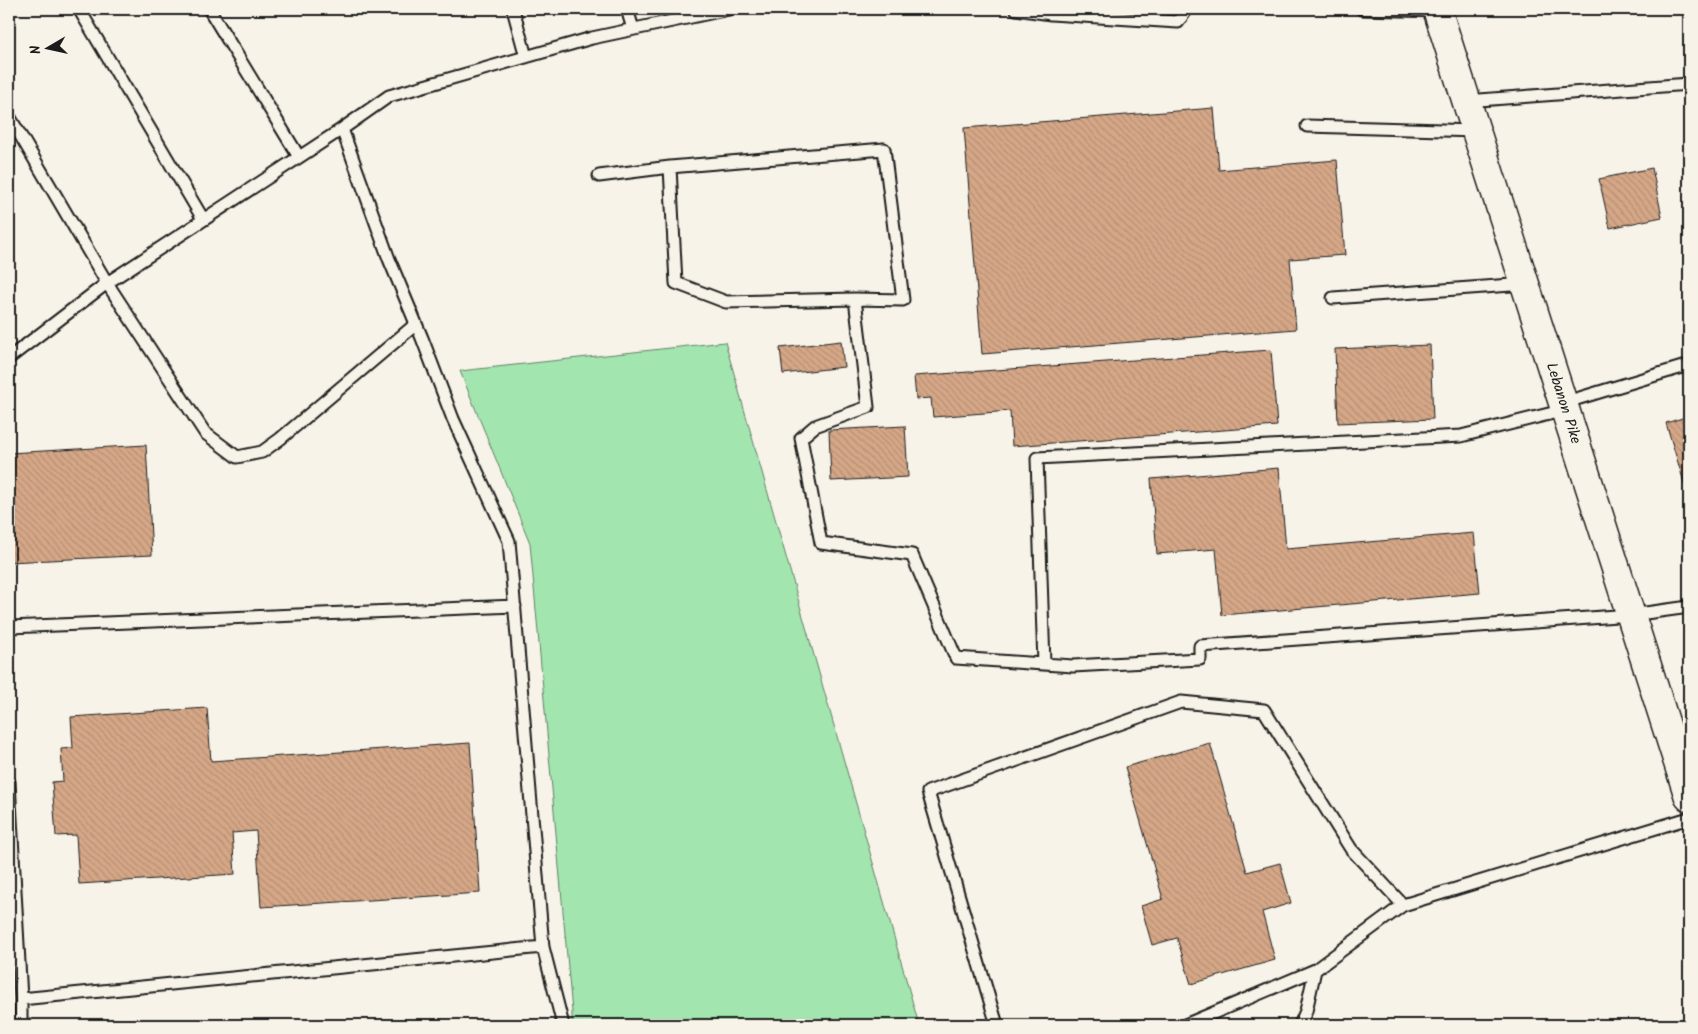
<svg xmlns="http://www.w3.org/2000/svg" width="1698" height="1034" font-family="Kalam,sans-serif">
<style>
.grass{fill:#a3e5af;stroke:#608066}
.building{fill:url(#building-back-hatch);stroke:#1c1c1c}
.lines{fill:none;stroke-linecap:round;stroke-linejoin:round}
.service-casing{stroke:#1c1c1c;stroke-width:15}
.primary-casing{stroke:#1c1c1c;stroke-width:31}
.service{stroke:#f7f3e8;stroke-width:11}
.primary{stroke:#f7f3e8;stroke-width:28}
.labels{text-anchor:middle;dominant-baseline:central;stroke-width:5;stroke-linejoin:round;paint-order:stroke}
.street-label{font-size:15px;fill:#1c1c1c;stroke:#f7f3e8}
</style>
<defs>
<pattern id="building-back-hatch" width="6" height="6" patternUnits="userSpaceOnUse" patternTransform="scale(1.25)"><rect width="6" height="6" fill="#d5a787"/><path d="M-1 5l2 2M0 0l6 6M5-1l2 2" fill="none" stroke="#b68f74"/></pattern>
</defs>
<rect width="100%" height="100%" fill="#f7f3e8"/>
<filter id="ink" filterUnits="userSpaceOnUse"><feTurbulence type="fractalNoise" baseFrequency=".02" numOctaves="2"/><feDisplacementMap in="SourceGraphic" scale="10" xChannelSelector="R" yChannelSelector="G"/><feConvolveMatrix kernelMatrix="1 2 1 2 8 2 1 2 1" color-interpolation-filters="sRGB"/></filter>
<g filter="url(#ink)">
<path class="grass" d="M 725,342 L 919,1025 L 572,1025 L 572,1012 L 530,543 L 460,371 Z"/>
<path class="building" d="M 1214,108 L 1219,170 L 1337,160 L 1345,255 L 1290,259 L 1296,329 L 982,354 L 964,128 Z
M 1652,168 L 1662,217 L 1610,228 L 1599,179 Z
M 841,341 L 844,367 L 783,374 L 780,348 Z
M 1430,345 L 1433,419 L 1338,423 L 1335,349 Z
M 1271,350 L 1277,426 L 1012,446 L 1010,411 L 933,417 L 931,398 L 916,399 L 914,376 Z
M 1689,416 L 1689,499 L 1666,423 Z
M 905,426 L 908,477 L 831,481 L 829,430 Z
M 146,445 L 152,555 L 9,562 L 9,453 Z
M 1279,468 L 1286,549 L 1474,533 L 1480,593 L 1222,615 L 1216,549 L 1157,554 L 1151,479 Z
M 207,708 L 211,761 L 470,743 L 480,893 L 261,907 L 256,831 L 232,833 L 235,874 L 79,884 L 76,835 L 56,836 L 52,782 L 63,781 L 61,749 L 73,748 L 71,717 Z
M 1210,743 L 1247,872 L 1280,863 L 1291,903 L 1262,912 L 1275,960 L 1191,984 L 1177,938 L 1152,945 L 1141,906 L 1163,899 L 1125,767 Z"/>
<g class="lines">
<g class="service-casing">
<path id="service" d="M 79,9 L 203,219
M 209,9 L 299,157
M 513,9 L 526,57
M 627,9 L 633,29
M 1016,9 L 1051,14 L 1178,22 L 1187,9
M 1362,9 L 1438,11
M 1466,101 L 1689,84
M 9,116 L 107,283 L 205,433 L 237,457 L 262,452 L 280,439 L 416,324
M 1307,126 L 1476,131
M 670,167 L 884,149 L 903,300 L 855,299
M 599,176 L 670,167 L 676,283 L 726,302 L 855,299 L 868,407 L 815,426 L 801,438 L 821,543 L 912,555 L 956,658 L 1073,666 L 1200,659 L 1200,646 L 1631,615 L 1689,607
M 1333,298 L 1525,284
M 9,358 L 107,283 L 342,129
M 1563,403 L 1689,365
M 9,627 L 515,606
M 1044,664 L 1037,458 L 1461,436 L 1565,410
M 9,782 L 21,999
M 21,1025 L 21,999 L 543,947
M 563,1025 L 543,947 L 509,541 L 453,419 L 422,338 L 389,259 L 342,129 L 389,96 L 592,38 L 729,9
M 997,1025 L 928,792 L 1181,702 L 1264,710 L 1351,849 L 1403,905
M 1185,1025 L 1315,970 L 1403,905 L 1689,818
M 1300,1025 L 1306,1011 L 1315,970"/>
</g>
<g class="primary-casing">
<g id="primary">
<path id="s1" d="M 1437,9 L 1689,797"/>
</g>
</g>
<use href="#service" class="service"/>
<use href="#primary" class="primary"/>
</g>
</g>
<g class="labels">
<g class="street-label">
<text stroke="none"><textPath href="#s1" startOffset="414">Lebanon Pike</textPath></text>
</g>
</g>
<rect width="1698" height="1034" fill="none" stroke="#f7f3e8" stroke-width="30"/>
<rect x="15" y="15" width="1668" height="1004" fill="none" stroke="#1c1c1c" stroke-width="2" filter="url(#ink)"/>
<g transform="translate(48 48) rotate(261)" stroke="#f7f3e8" stroke-width="4" paint-order="stroke">
<path d="M0-4L9 19L0 12L-9 19Z" fill="#1c1c1c"/>
<text y="-8" font-size="14" font-weight="bold" text-anchor="middle" fill="#1c1c1c">N</text>
</g>
</svg>
